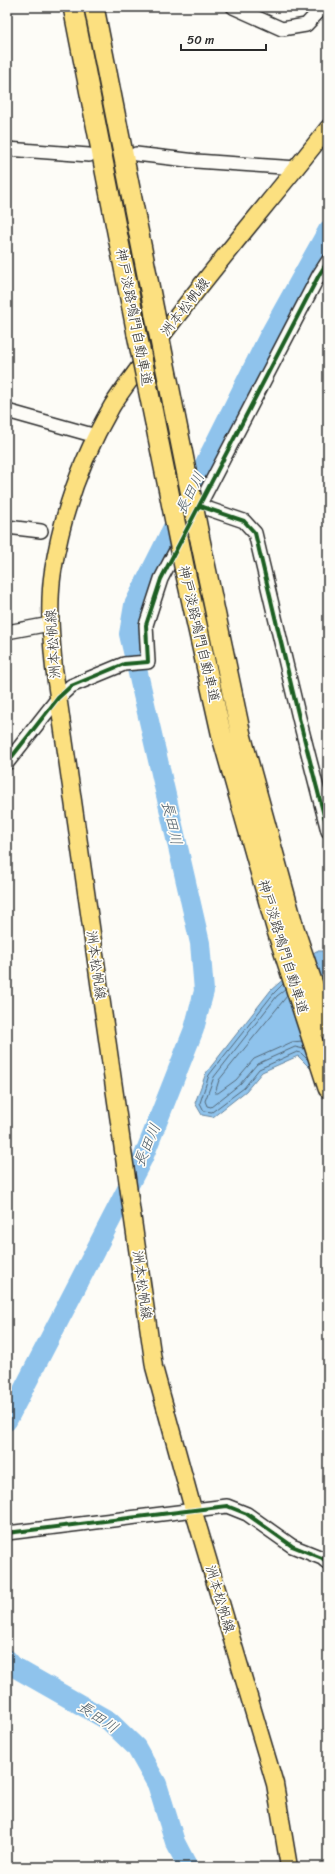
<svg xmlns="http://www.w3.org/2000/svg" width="335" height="1874" font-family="Sriracha,'Klee One',sans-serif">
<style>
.water{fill:#8fc3ec;stroke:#67869f}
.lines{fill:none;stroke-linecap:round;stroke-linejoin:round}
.shore{stroke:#536878;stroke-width:1}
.river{stroke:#8fc3ec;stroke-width:20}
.minor-casing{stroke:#2b2b2b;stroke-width:16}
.major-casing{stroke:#2b2b2b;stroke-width:19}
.highway-casing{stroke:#2b2b2b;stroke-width:22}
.minor{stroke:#fdfcf7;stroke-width:13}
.major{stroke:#fce080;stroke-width:16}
.highway{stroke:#fce080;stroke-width:19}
.highway-bridge-casing{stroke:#2b2b2b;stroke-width:22;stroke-linecap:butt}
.highway-bridge{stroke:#fce080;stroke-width:19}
.cycleway-casing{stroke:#fdfcf7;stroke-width:6}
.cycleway{stroke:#1b5e20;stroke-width:4}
.labels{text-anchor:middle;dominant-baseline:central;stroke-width:3.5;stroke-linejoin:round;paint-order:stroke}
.street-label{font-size:14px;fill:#2b2b2b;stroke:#fdfcf7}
.water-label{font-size:15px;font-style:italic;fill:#495965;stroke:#fdfcf7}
</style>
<rect width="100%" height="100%" fill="#fdfcf7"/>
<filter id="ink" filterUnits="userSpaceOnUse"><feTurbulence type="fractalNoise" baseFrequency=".025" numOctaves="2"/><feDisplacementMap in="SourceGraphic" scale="8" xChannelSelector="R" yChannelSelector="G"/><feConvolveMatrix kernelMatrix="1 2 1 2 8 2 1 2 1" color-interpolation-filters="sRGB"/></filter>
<g filter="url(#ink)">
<path class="water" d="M 316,951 L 328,951 L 328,1080 L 316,1074 L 298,1056 L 262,1072 L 246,1091 L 213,1117 L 202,1115 L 195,1103 L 206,1073 L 271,990 Z"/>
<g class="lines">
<path class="shore" d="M 283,984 L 274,993 L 209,1075 L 200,1103 L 204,1111 L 212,1112 L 244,1088 L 259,1069 L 297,1052 L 301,1053 L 308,1060
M 285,990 L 277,996 L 214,1077 L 205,1101 L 207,1106 L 211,1107 L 240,1084 L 257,1064 L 295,1047 L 304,1049
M 287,996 L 219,1080 L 215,1093 L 218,1093 L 236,1080 L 254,1059 L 292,1042 L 302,1041"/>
<path class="river" d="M 7,1421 L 143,1158 L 194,1029 L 204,991 L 200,943 L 129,634 L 134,605 L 269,336 L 328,230
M 7,1659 L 14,1667 L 109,1721 L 136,1747 L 157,1784 L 175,1842 L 188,1867"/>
<g class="minor-casing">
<path id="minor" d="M 233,7 L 282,29 L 306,25 L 323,7
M 7,149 L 89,155
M 136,154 L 196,161 L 297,168
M 7,411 L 96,436
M 200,506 L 244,521 L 255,533 L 300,722 L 328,831
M 7,527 L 41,531
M 7,632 L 50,624
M 7,763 L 58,698 L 71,686 L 124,664 L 148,662 L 146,625 L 161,579 L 319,275 L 328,261
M 7,1533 L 227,1506 L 247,1514 L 292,1546 L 322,1558 L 328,1563"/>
</g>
<g class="major-casing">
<path id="major" d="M 289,1867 L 275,1784 L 193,1509 L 154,1367 L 54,668 C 51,636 48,603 53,571 C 62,514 83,456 112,406 C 123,388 138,370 150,352 C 206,275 269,203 328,128"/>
</g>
<g class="highway-casing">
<path id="highway" d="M 73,7 L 137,334
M 94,7 L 155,315
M 199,535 L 241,735 L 294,928 L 328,1029
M 185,571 L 222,737 L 277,931 L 328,1088"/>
</g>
<use href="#minor" class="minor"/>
<use href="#major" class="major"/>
<use href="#highway" class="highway"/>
<g class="highway-bridge-casing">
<path id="highway-bridge" d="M 155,315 L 199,535
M 137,334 L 185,571"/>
</g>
<use href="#highway-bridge" class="highway-bridge"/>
<g class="cycleway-casing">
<path id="cycleway" d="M 200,506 L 244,521 L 255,533 L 300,722 L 328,831
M 7,763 L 58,698 L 71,686 L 124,664 L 148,662 L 146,625 L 161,579 L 319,275 L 328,261
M 7,1533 L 227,1506 L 247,1514 L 292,1546 L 322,1558 L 328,1563"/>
</g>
<use href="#cycleway" class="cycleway"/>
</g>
</g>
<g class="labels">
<g class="street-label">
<text transform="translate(185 307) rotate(-52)">洲本松帆線</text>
<text transform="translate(134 317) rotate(79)">神戸淡路鳴門自動車道</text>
<text transform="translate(199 634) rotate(77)">神戸淡路鳴門自動車道</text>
<text transform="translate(53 644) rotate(-94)">洲本松帆線</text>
<text transform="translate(283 947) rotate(73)">神戸淡路鳴門自動車道</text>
<text transform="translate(96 965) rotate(82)">洲本松帆線</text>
<text transform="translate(142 1285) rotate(82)">洲本松帆線</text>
<text transform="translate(220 1599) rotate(73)">洲本松帆線</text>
</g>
<g class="water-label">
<text transform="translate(190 493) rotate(-63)">長田川</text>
<text transform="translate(172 823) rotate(77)">長田川</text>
<text transform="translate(147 1145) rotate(-67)">長田川</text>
<text transform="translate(98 1717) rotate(34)">長田川</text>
</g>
</g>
<rect width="335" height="1874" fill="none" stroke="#fdfcf7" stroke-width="24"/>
<rect x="12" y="12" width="311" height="1850" fill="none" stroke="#2b2b2b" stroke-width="1.5" filter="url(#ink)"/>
<path d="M181 44v6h85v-6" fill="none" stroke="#2b2b2b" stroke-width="2"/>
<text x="187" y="44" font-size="12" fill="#2b2b2b" stroke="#fdfcf7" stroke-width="3" paint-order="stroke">50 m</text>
</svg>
